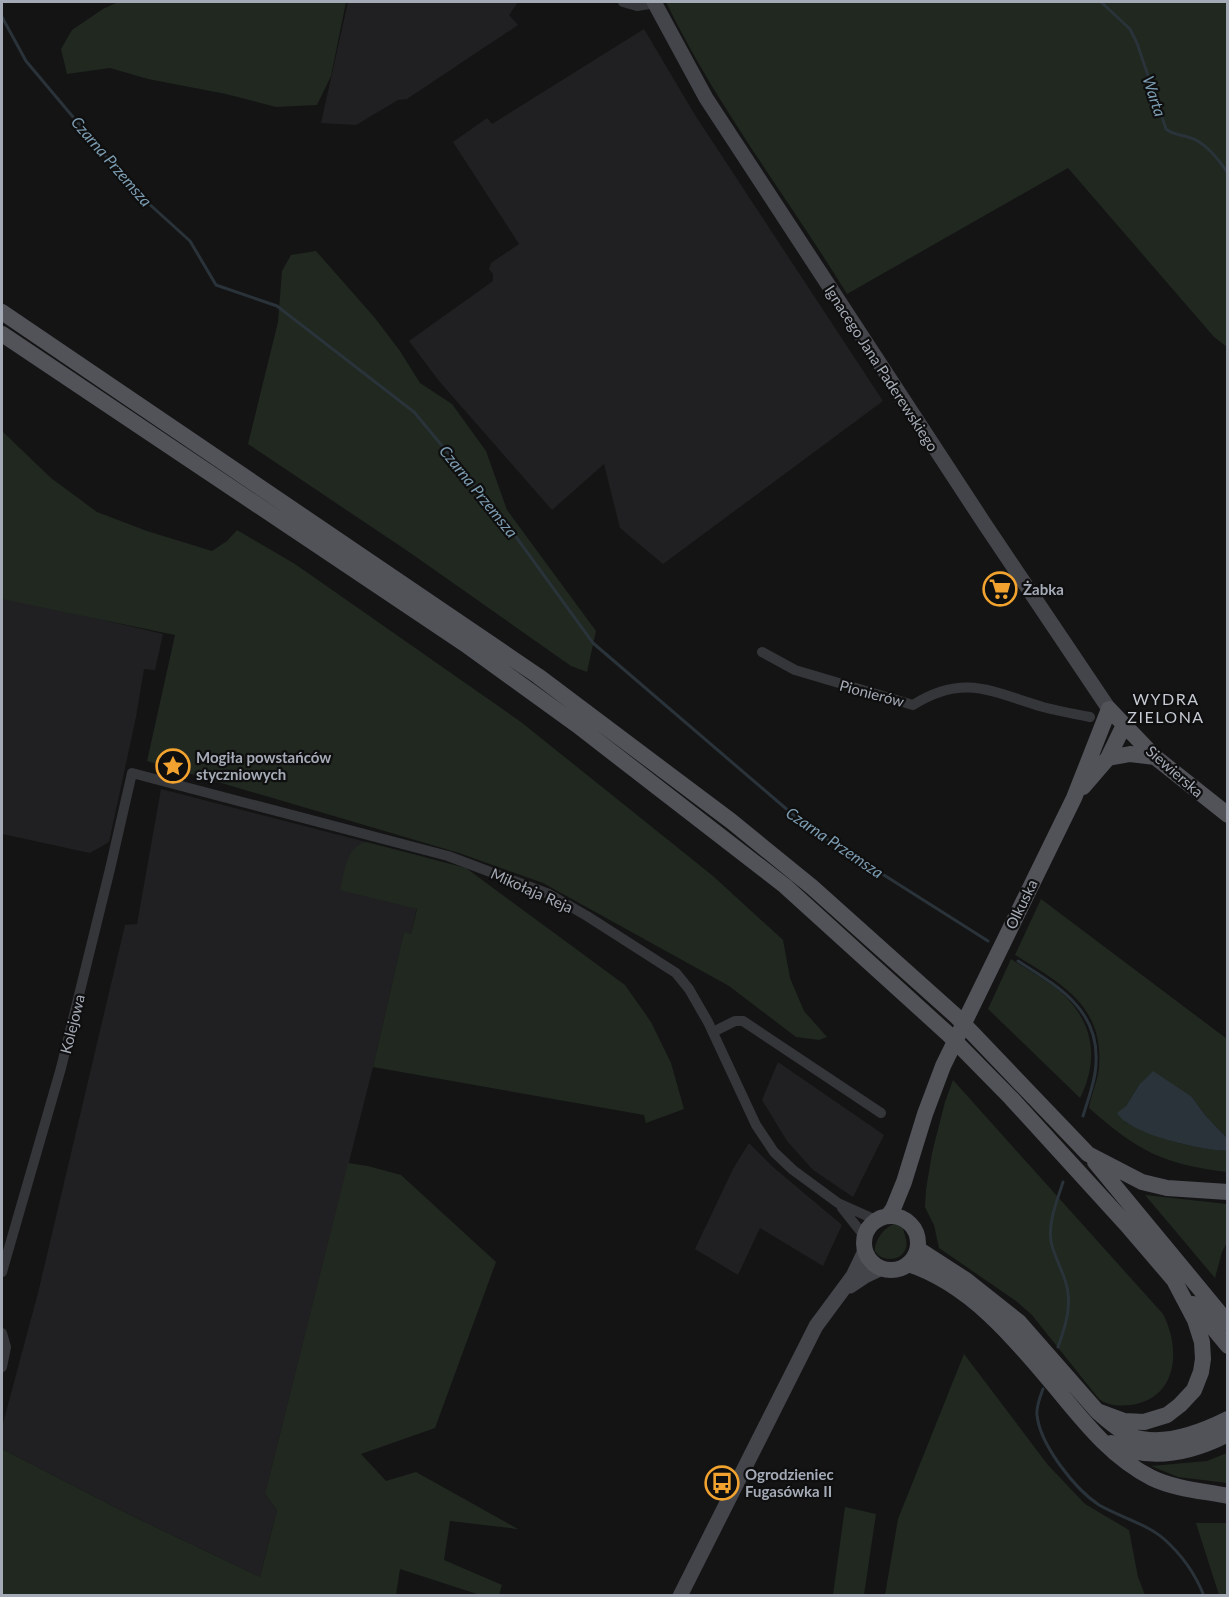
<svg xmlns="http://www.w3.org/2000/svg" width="1229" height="1597" font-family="Lato,sans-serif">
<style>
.built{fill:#202022}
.green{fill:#202820}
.water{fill:#2a3339}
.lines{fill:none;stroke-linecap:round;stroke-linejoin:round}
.stream{stroke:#2a3339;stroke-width:3}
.street{stroke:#35363a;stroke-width:10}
.secondary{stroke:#43454a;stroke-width:15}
.primary{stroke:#515359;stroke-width:16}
.labels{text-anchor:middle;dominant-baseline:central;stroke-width:4.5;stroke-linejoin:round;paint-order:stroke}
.street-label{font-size:15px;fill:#a5abb6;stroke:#0f0f10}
.poi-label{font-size:15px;font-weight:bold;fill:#a5abb6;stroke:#0f0f10;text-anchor:start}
.water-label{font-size:16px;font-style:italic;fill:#7c9cb1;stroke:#0f0f10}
.neighbourhood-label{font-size:16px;letter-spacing:1.5px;fill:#c6cad2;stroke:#0f0f10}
</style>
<rect width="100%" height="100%" fill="#141415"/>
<path class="built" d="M 348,2 L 518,2 L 509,15 L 518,25 L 407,99 L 398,100 L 356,125 L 321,123 Z
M 644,29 L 695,115 L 883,401 L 663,564 L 620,528 L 604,464 L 552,510 L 439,381 L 409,341 L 493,281 L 493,274 L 489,269 L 491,263 L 519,244 L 453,142 L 487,118 L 492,124 Z
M 2,596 L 163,634 L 155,670 L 144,669 L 136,717 L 109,842 L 90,853 L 2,834 Z
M 161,789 L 428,858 L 411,934 L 404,933 L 373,1067 L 265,1494 L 277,1510 L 260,1577 L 132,1516 L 2,1449 L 2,1427 L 38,1293 L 125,925 L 137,924 Z
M 778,1062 L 884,1135 L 853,1197 L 813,1170 L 787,1141 L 762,1100 Z
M 749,1143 L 773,1167 L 842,1225 L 823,1266 L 760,1228 L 738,1275 L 695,1249 L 733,1169 Z"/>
<path class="green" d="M 118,2 L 346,2 L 331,76 L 317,105 L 276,107 L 226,94 L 148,79 L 110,68 L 67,74 L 61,49 L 72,30 L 103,9 Z
M 666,2 L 1227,2 L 1227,347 L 1214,337 L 1068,168 L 847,294 C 787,196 716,106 666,2 Z
M 316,251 L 375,318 L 400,351 L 420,383 L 452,404 L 486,451 L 507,510 L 596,631 L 587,672 L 571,666 L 409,552 L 248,444 L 278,322 L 282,271 L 291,255 Z
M 2,431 L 51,478 L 97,512 L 147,531 L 212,551 L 227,541 L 237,530 L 295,564 L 521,722 L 713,876 L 783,940 L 790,978 L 804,1011 L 827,1037 L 819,1040 L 796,1037 L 729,986 L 543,883 L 459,853 L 147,761 L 175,635 L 2,599 Z
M 366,842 L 466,868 L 625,985 L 651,1022 L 671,1063 L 684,1109 L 646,1123 L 644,1115 L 373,1067 L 404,932 L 411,934 L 417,909 L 340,890 C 345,872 345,847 366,842 Z
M 1041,899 L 1227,1039 L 1227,1138 L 1205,1115 L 1192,1097 L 1139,1085 L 1126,1106 L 1125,1122 C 1157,1139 1192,1148 1227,1151 L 1227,1172 C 1162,1164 1138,1151 1089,1108 C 1091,1094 1098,1081 1099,1067 C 1104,1005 1060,983 1015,955 Z
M 1011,959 C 1029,971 1050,982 1065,996 C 1095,1026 1098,1062 1080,1098 L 988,1009 Z
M 953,1080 L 1163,1314 C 1181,1349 1178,1398 1131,1405 C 1119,1406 1109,1406 1099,1399 L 1032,1315 L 1016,1301 L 939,1248 L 934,1225 L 925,1207 L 926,1190 L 932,1153 L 945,1102 Z
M 348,1163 L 368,1166 L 401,1175 L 496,1262 L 435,1428 L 361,1454 L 386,1481 L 416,1472 L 518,1529 L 450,1521 L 444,1560 L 502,1585 L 499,1595 L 480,1595 L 400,1569 L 396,1595 L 2,1595 L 2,1449 L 132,1516 L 260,1577 L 277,1510 L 265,1494 Z
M 1145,1195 L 1227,1204 L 1227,1242 L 1222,1252 L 1215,1278 Z
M 895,1224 L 903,1228 C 904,1234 908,1241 906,1248 C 902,1262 881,1262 875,1251 C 874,1241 885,1226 895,1224 Z
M 964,1354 L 1048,1465 L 1085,1504 L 1129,1530 L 1138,1577 L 1145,1595 L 885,1595 L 898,1519 Z
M 1227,1453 L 1227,1483 L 1178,1477 L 1151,1466 L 1207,1461 Z
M 845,1507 L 876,1514 L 864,1595 L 833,1595 Z
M 1196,1523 L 1227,1523 L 1227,1595 L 1219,1595 Z"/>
<path class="water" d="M 1153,1071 L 1192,1097 L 1205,1115 L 1227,1138 L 1227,1151 C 1202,1150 1130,1135 1117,1113 L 1126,1106 L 1139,1085 Z"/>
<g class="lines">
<path class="stream" d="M 1101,2 L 1130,29 L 1137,43 L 1166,129 C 1173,135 1179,134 1188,137 C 1206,142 1218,159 1228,173
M 2,17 L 26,61 L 136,192 L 190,241 L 216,285 L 277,306 L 414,412 L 503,519 L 593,643 L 805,825 L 988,941
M 1018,961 C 1057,986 1099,1009 1096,1062 C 1096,1080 1088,1099 1083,1116
M 1058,1347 C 1066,1325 1073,1303 1065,1280 C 1061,1267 1053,1254 1051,1241 C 1048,1222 1057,1201 1063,1182
M 1043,1389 C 1040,1397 1036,1407 1037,1415 C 1040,1445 1075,1489 1099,1505 C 1120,1517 1147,1524 1164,1539 C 1182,1555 1195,1573 1204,1596"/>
<path class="street" d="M 623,2 L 637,6 L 655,3
M 762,652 L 795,670 L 913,705 C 964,673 992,692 1043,707 C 1058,711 1074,714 1090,717
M 713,1032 L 735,1021 L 743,1021 L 881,1113
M 842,1208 L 865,1237
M 2,1272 L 61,1068 L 110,869 L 132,773 L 448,856 L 549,894 L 587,916 L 676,973 L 689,989 L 708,1022 L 756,1125 L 774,1152 L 793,1170 L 838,1203 L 876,1220
M 2,1333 L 6,1347 L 2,1367"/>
<path class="secondary" d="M 654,2 L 706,98 L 984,523 L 1109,709
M 850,1286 L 865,1276 L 882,1268
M 680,1596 L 816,1326 L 853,1276 L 865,1251"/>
<path class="primary" d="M 2,312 L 538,676 L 731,821 L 812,887 L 956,1016 L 1088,1154 L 1142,1182 L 1167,1188 L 1228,1192
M 2,334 L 465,644 L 577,725 L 785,886 L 947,1033 L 1011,1098 L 1126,1224 L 1174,1280 L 1195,1320 L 1202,1342 L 1203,1359 L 1201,1372 L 1194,1390 L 1180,1405 L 1167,1415 L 1144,1422 L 1124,1421 L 1097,1411
M 1108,758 L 1130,754 L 1155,757
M 1083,787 L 1108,758 L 1124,725
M 1095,1162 L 1228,1323
M864 1243a27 27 0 1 1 54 0a27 27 0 1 1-54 0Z
M 888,1216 L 893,1209 L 904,1182 L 925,1114 L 943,1066 L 1074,798 L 1109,709 L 1155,757 L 1228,815
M 918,1249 L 966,1280 L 1019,1322 L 1097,1411 C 1107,1420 1118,1430 1131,1436 C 1162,1448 1200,1433 1228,1419
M 908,1264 C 970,1284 1016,1340 1056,1388 C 1084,1422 1112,1458 1152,1478 C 1175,1489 1203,1491 1228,1496
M 1193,1304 L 1228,1346
M 1111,1443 C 1149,1462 1191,1453 1228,1434"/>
</g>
<defs>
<g id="supermarket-ring" transform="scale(1.725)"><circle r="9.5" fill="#0f0f10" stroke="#f2a32f" stroke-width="1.5"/><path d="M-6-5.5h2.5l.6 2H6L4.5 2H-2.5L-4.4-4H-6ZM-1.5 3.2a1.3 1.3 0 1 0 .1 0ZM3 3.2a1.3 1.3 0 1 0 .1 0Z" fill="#f2a32f"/></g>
<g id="sight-ring" transform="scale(1.725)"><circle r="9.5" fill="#0f0f10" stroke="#f2a32f" stroke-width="1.5"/><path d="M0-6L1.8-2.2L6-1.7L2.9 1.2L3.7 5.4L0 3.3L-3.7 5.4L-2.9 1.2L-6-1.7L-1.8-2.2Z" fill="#f2a32f"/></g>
<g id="bus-ring" transform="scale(1.725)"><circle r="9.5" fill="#0f0f10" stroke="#f2a32f" stroke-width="1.5"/><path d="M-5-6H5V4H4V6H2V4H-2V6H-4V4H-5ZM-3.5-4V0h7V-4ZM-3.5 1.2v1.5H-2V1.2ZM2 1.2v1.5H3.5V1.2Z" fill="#f2a32f"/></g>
</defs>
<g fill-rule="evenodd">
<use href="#supermarket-ring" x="1000" y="589"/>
<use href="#sight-ring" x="173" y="766"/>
<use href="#bus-ring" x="722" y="1483"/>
</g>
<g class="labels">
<g class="street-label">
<text transform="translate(882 368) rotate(57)">Ignacego Jana Paderewskiego</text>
<text transform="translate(872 693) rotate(15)">Pionierów</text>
<text transform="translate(1175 771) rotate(41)">Siewierska</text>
<text transform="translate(532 890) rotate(24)">Mikołaja Reja</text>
<text transform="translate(1021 904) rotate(-64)">Olkuska</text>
<text transform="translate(72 1024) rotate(-76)">Kolejowa</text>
</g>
<g class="poi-label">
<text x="1023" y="589">Żabka</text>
<text x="196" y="757">Mogiła powstańców<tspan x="196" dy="17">styczniowych</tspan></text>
<text x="745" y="1474">Ogrodzieniec<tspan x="745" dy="17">Fugasówka II</tspan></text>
</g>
<g class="water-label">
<text transform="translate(1155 96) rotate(72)">Warta</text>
<text transform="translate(112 161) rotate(49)">Czarna Przemsza</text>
<text transform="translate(479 491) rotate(51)">Czarna Przemsza</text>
<text transform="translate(835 842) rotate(34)">Czarna Przemsza</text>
</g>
<g class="neighbourhood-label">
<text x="1166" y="698">WYDRA<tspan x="1166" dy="18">ZIELONA</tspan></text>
</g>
</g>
<rect width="1229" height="1597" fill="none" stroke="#a5abb6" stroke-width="6"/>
</svg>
